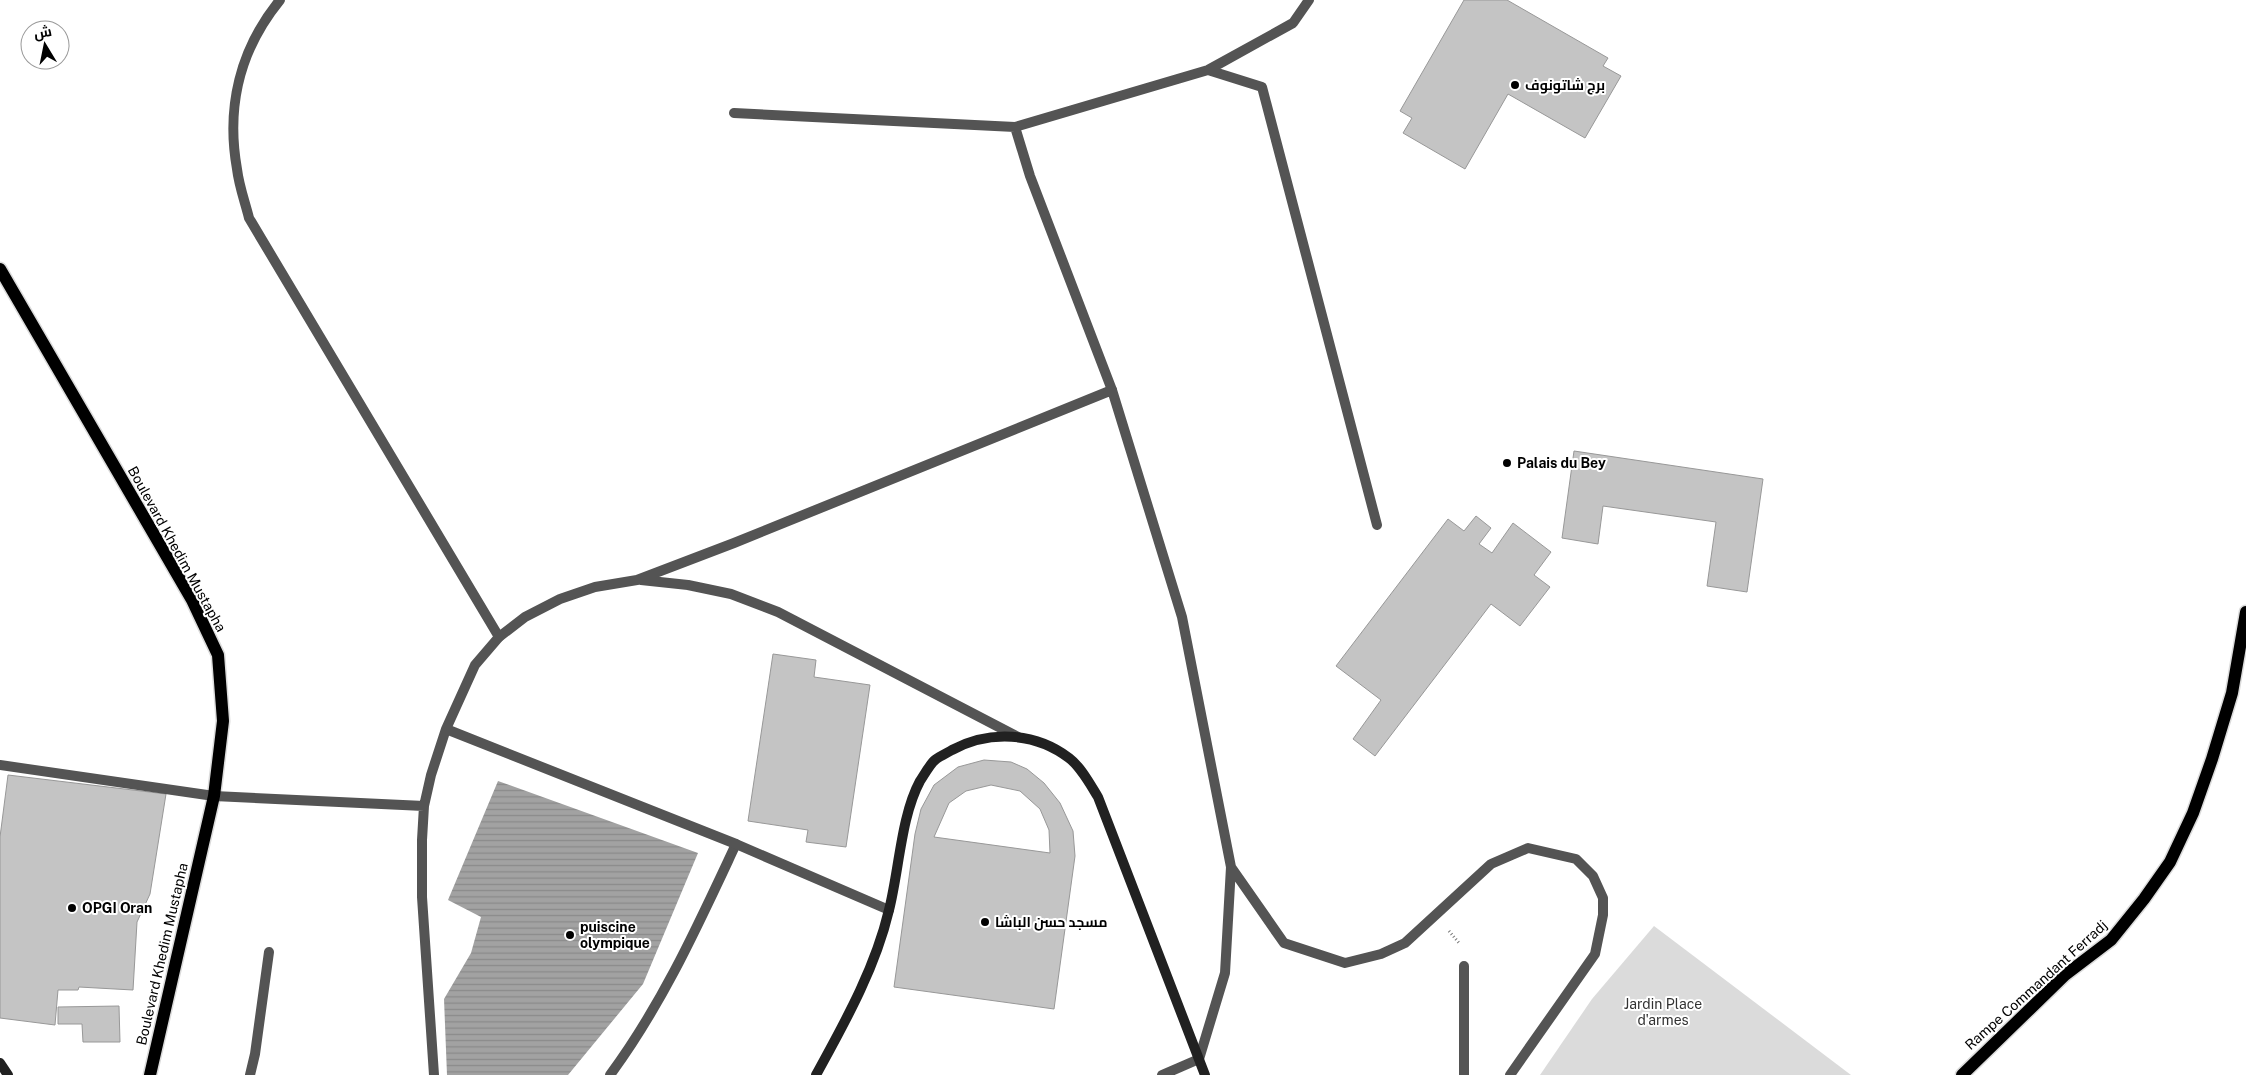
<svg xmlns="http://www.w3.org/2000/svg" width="2246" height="1075" font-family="'Public Sans',Cairo,sans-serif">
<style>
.garden{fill:#dbdbdb}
.water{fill:url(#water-rules)}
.building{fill:#c4c4c4;stroke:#989898;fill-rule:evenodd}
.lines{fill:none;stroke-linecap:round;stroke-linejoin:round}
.primary-casing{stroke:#dbdbdb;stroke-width:15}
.path{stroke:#767676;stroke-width:3;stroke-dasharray:1 2.5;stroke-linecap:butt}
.lane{stroke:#545454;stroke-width:10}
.street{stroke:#545454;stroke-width:10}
.secondary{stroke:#212121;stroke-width:10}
.primary{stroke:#000;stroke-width:12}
.poi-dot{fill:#000;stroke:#fff;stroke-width:2}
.labels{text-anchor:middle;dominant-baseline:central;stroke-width:4;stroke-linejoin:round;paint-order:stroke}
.poi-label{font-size:14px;font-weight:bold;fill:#000;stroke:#fff;text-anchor:start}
.street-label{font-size:14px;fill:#000;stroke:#fff}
.park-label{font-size:14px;fill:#323232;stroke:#fff}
</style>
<defs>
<pattern id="water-rules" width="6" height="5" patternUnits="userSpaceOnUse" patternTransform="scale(1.25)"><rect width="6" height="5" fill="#a2a2a2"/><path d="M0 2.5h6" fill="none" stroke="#8a8a8a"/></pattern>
</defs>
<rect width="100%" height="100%" fill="#fff"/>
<path class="garden" d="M 1654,926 L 1851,1075 L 1540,1075 L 1592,999 Z"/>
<path class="water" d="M 498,781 L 698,853 L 643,984 L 568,1075 L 447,1075 L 444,999 L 471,953 L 481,917 L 448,900 Z"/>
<path class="building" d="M 1464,0 L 1507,0 L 1608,58 L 1603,66 L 1621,76 L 1585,138 L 1508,94 L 1465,169 L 1403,133 L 1412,118 L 1400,111 Z
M 1574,451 L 1763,479 L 1747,592 L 1707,586 L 1716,522 L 1603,506 L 1598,544 L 1562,538 Z
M 1476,516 L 1491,528 L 1479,544 L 1492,553 L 1513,523 L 1551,552 L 1534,575 L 1550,587 L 1520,626 L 1491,604 L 1375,756 L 1353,739 L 1381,700 L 1336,666 L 1448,519 L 1464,531 Z
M 773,654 L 816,660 L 814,677 L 870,685 L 846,847 L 806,842 L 808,830 L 748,821 Z
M 984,760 L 1011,762 L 1027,769 L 1044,783 L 1060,803 L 1073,831 L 1075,856 L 1054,1009 L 894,987 L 915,834 L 921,809 L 934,785 L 958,767 ZM 991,785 L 1020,791 L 1040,809 L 1049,830 L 1050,853 L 934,837 L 949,803 L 966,791 Z
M 8,775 L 166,794 L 150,894 L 137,922 L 133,990 L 79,987 L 78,990 L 58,990 L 55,1025 L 0,1018 L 0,837 Z
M 119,1006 L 120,1042 L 83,1042 L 82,1024 L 58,1024 L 58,1007 Z"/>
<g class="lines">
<g class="primary-casing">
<path id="primary" d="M 0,269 L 192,600 L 218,655 L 223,721 L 214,796 L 150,1075
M 1962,1075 L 2065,975 L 2111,940 L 2144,899 L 2170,862 L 2193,813 L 2212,759 L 2232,693 L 2246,612"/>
</g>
<path class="path" d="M 1449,931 L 1459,943"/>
<path class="lane" d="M 280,0 C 240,49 226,107 237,169 C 239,186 245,202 249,218 L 499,637
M 1208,70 L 1262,87 L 1377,525
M 734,113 L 1015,127 L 1208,70 L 1293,23 L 1309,0
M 1015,127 L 1030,176 L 1112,390
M 250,1075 L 255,1054 L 269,952
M 610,1075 C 663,1003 698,925 736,844"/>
<path class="street" d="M 641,580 L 688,585 L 731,594 L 778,612 L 1018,737
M 446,729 L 736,844 L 889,910
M 0,765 L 214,796 L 424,806
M 434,1075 L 422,897 L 422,840 L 424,806 L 431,775 L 446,729 L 475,665 L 499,637 L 525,617 L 560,599 L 595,587 L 637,580 L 734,543 L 1112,390 L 1182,617 L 1231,867 L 1284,943 L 1345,963 L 1381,954 L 1405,943 L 1491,864 L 1528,848 L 1576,859 L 1593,876 L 1603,898 L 1603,915 L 1595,954 L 1510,1075
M 1162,1075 L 1199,1059 L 1225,973 L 1231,867
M 1464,1075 L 1464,966"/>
<path class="secondary" d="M 0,1063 L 8,1075
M 816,1075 C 845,1022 875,969 889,910 C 899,871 901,816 920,781 C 924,775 930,764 935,760 C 940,756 947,753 952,750 C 989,730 1035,732 1069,758 C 1081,767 1090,784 1098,797 L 1205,1075"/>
<use href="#primary" class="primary"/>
</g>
<g class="poi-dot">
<circle cx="1515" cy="85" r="5"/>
<circle cx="1507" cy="463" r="5"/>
<circle cx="72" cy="908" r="5"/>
<circle cx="985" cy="922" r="5"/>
<circle cx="570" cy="935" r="5"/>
</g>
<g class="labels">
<g class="poi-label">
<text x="1525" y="85">برج شاتونوف</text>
<text x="1517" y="463">Palais du Bey</text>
<text x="82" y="908">OPGI Oran</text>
<text x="995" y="922">مسجد حسن الباشا</text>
<text x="580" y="927">puiscine<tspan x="580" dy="16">olympique</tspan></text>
</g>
<g class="street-label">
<text transform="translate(177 549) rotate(61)">Boulevard Khedim Mustapha</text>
<text transform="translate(162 954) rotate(-77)">Boulevard Khedim Mustapha</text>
<text transform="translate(2036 985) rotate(-42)">Rampe Commandant Ferradj</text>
</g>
<g class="park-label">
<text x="1663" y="1004">Jardin Place<tspan x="1663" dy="16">d'armes</tspan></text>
</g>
</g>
<g transform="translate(45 45) rotate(350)"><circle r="24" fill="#ffffff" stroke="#999999"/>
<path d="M0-4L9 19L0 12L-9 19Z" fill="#000000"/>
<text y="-8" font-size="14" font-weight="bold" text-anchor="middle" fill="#000000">ش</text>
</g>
</svg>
